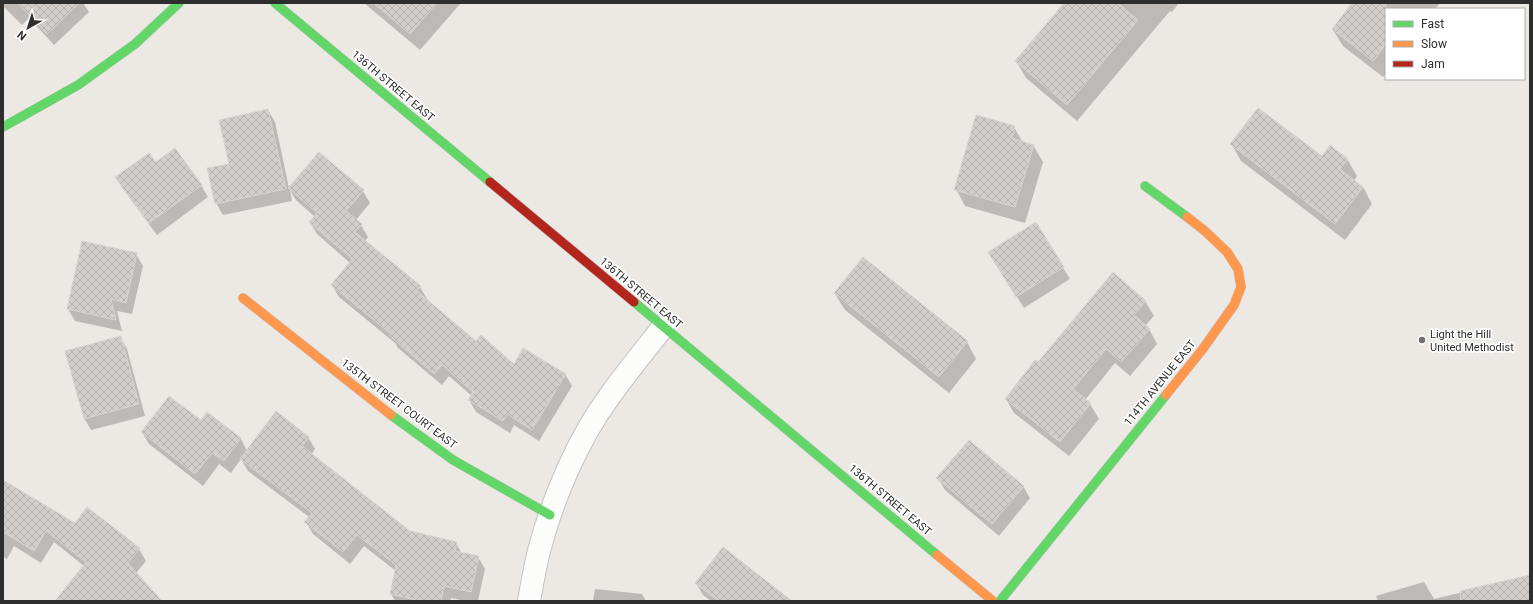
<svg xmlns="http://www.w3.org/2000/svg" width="1533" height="604" font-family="Roboto,sans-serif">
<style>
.shadow{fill:#0003}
.building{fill:url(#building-cross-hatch);stroke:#d7d4d0}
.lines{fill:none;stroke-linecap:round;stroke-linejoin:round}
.street-casing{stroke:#c5c4c5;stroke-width:24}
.fast-casing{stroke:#c5c4c5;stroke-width:10}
.slow-casing{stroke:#c5c4c5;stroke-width:10}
.jam-casing{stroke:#c5c4c5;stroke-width:10}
.street{stroke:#fcfcfb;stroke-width:22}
.fast{stroke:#63d668;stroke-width:9}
.slow{stroke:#ff974d;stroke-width:9}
.jam{stroke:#b3261e;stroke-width:9}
.poi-dot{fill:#706f6e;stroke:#fff;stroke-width:1.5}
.labels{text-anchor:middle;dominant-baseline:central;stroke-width:3.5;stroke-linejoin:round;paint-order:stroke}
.street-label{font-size:11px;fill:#2e2e2e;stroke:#fff}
.poi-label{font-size:11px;fill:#2e2e2e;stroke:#fff;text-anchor:start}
</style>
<defs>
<pattern id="building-cross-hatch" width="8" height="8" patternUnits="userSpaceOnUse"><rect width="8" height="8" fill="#d1cecb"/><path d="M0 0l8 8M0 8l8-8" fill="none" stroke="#b4b1af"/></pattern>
</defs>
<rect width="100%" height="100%" fill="#ece8e4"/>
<path class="shadow" d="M 3,3 L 83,3 L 89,12 L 54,45 L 29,18 L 22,25 L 3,6 Z
M 364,3 L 461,3 L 420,50 Z
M 1066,3 L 1179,3 L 1172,12 L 1170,11 L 1077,121 L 1026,78 L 1016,61 Z
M 1353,3 L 1440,3 L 1435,9 L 1386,9 L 1386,73 L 1383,77 L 1343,46 L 1333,30 Z
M 268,110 L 275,122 L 289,188 L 319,153 L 363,191 L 370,203 L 356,220 L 361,225 L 368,237 L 365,241 L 420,287 L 427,299 L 426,300 L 476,342 L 514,365 L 565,374 L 572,386 L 539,441 L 514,425 L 510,433 L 476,412 L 469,400 L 472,396 L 449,376 L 442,385 L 398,348 L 395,343 L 339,297 L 332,285 L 350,263 L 317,234 L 310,222 L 315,217 L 296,200 L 290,190 L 292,201 L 223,215 L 216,203 L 230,165 Z
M 1014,127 L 1023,143 L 1033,145 L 1043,162 L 1025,223 L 965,206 L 956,189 Z
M 1232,145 L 1322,157 L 1347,159 L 1357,176 L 1354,181 L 1363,187 L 1372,204 L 1345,240 L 1241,161 Z
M 155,164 L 201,185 L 208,197 L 157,235 L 123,189 L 116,177 Z
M 1035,223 L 1070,279 L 1024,308 L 996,264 Z
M 136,254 L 143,266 L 132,314 L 117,311 L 122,331 L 75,321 L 68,309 Z
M 835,294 L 967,342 L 976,359 L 949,393 L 845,310 Z
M 1145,301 L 1154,316 L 1145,326 L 1149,329 L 1157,344 L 1130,376 L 1115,363 L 1085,400 L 1090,404 L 1099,419 L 1069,456 L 1014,413 L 1006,399 L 1038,363 Z
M 120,337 L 127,349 L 145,416 L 91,430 L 84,418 Z
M 207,413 L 241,439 L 247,451 L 308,437 L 315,449 L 311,455 L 409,532 L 456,543 L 462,554 L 478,557 L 485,569 L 478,601 L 466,601 L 451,598 L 450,601 L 395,601 L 391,594 L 396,571 L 364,546 L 350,564 L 313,534 L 306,522 L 309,517 L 248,471 L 241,459 L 231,473 L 219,464 L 203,486 L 149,444 L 142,432 L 201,421 Z
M 938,478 L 1023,486 L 1030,498 L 999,536 L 945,490 Z
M 3,481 L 75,524 L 139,549 L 146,561 L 136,573 L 161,601 L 68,601 L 84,566 L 54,542 L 41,563 L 14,546 L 7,559 L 3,557 Z
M 1530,576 L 1530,601 L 1378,601 L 1376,596 L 1424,582 L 1434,599 Z
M 696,583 L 789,601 L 711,601 L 703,595 Z
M 595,589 L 642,594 L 646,601 L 593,601 Z"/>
<path class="building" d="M 18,3 L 79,3 L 47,34 Z
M 373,3 L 437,3 L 410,34 Z
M 1064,3 L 1118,3 L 1138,20 L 1067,105 L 1015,61 Z
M 1352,3 L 1386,3 L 1386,44 L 1373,61 L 1332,29 Z
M 1258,108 L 1322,156 L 1330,145 L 1348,159 L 1340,169 L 1363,187 L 1335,224 L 1230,144 Z
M 268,109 L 286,189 L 215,204 L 207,168 L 229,164 L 219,120 Z
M 976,115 L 1015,126 L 1012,138 L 1034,145 L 1015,207 L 954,190 Z
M 175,148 L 202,185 L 149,223 L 115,177 L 149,153 L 156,162 Z
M 319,152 L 364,190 L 346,211 L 362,224 L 355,232 L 421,286 L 417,291 L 476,341 L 481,335 L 514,364 L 523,348 L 566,374 L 532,430 L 507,414 L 503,421 L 468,400 L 473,392 L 442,365 L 434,374 L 390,336 L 391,334 L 331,285 L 352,259 L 309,222 L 317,213 L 288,188 Z
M 1036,222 L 1064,267 L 1016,297 L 988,252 Z
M 82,241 L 137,253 L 126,303 L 111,299 L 116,320 L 67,309 Z
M 863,257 L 968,341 L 939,377 L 834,293 Z
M 1113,272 L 1146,301 L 1134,315 L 1150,329 L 1121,362 L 1106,349 L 1073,389 L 1091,403 L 1060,442 L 1005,399 L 1035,360 L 1038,362 Z
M 121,336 L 139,404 L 84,419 L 65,351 Z
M 169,396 L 201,420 L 207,412 L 241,438 L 224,461 L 212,453 L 195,474 L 141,432 Z
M 276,411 L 309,437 L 302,446 L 410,531 L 457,542 L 455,551 L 479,556 L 471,592 L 444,586 L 441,601 L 420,601 L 390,594 L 396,565 L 357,535 L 343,552 L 304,522 L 312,513 L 240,459 Z
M 969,440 L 1024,486 L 992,524 L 936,478 Z
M 3,480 L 75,523 L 87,507 L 140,548 L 128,563 L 162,601 L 55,601 L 86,562 L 46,531 L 34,551 L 3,532 Z
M 723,547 L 792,601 L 718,601 L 695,583 Z
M 1530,575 L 1530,601 L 1461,601 L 1460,591 Z"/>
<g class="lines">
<g class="street-casing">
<path id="street" d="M 529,601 C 532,584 535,567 539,551 C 552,500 578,439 609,397 C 626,373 645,350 663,327"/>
</g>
<g class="fast-casing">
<path id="fast" d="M 275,3 L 490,182
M 3,127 L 78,85 L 135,44 L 179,3
M 1145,186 L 1187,217
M 634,302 L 937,555
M 391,415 L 453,460 L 550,515
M 1000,601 L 1166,395"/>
</g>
<g class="slow-casing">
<path id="slow" d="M 243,298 L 391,415
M 1166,395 L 1202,350 L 1234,305 L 1241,287 L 1238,269 L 1227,252 L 1205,231 L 1187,217
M 937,555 L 993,601"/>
</g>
<g class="jam-casing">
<path id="jam" d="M 490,182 L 634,302"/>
</g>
<use href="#street" class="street"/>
<use href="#fast" class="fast"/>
<use href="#slow" class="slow"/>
<use href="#jam" class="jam"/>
</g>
<circle class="poi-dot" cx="1422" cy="340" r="4"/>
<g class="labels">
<g class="street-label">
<text transform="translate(393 86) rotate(40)">136TH STREET EAST</text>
<text transform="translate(641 293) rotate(40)">136TH STREET EAST</text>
<text transform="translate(1160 383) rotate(-51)">114TH AVENUE EAST</text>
<text transform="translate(399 404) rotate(37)">135TH STREET COURT EAST</text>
<text transform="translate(890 500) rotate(40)">136TH STREET EAST</text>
</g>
<g class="poi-label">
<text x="1430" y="334">Light the Hill<tspan x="1430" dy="13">United Methodist</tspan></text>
</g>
</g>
<rect width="1533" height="604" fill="none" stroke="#2e2e2e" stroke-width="8"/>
<rect x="1385" y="8" width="140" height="72" fill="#ffffff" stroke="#ababab"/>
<rect x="1393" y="21" width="20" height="6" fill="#63d668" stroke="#ababab"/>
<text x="1421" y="28" font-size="12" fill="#2e2e2e">Fast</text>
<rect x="1393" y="41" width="20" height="6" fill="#ff974d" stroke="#ababab"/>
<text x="1421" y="48" font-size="12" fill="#2e2e2e">Slow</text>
<rect x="1393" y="61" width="20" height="6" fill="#b3261e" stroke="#ababab"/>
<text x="1421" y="68" font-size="12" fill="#2e2e2e">Jam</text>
<g transform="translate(28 28) rotate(219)" stroke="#ffffff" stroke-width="3" paint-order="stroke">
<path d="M0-3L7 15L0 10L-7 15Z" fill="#2e2e2e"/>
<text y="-6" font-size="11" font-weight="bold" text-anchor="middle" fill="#2e2e2e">N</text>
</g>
</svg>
